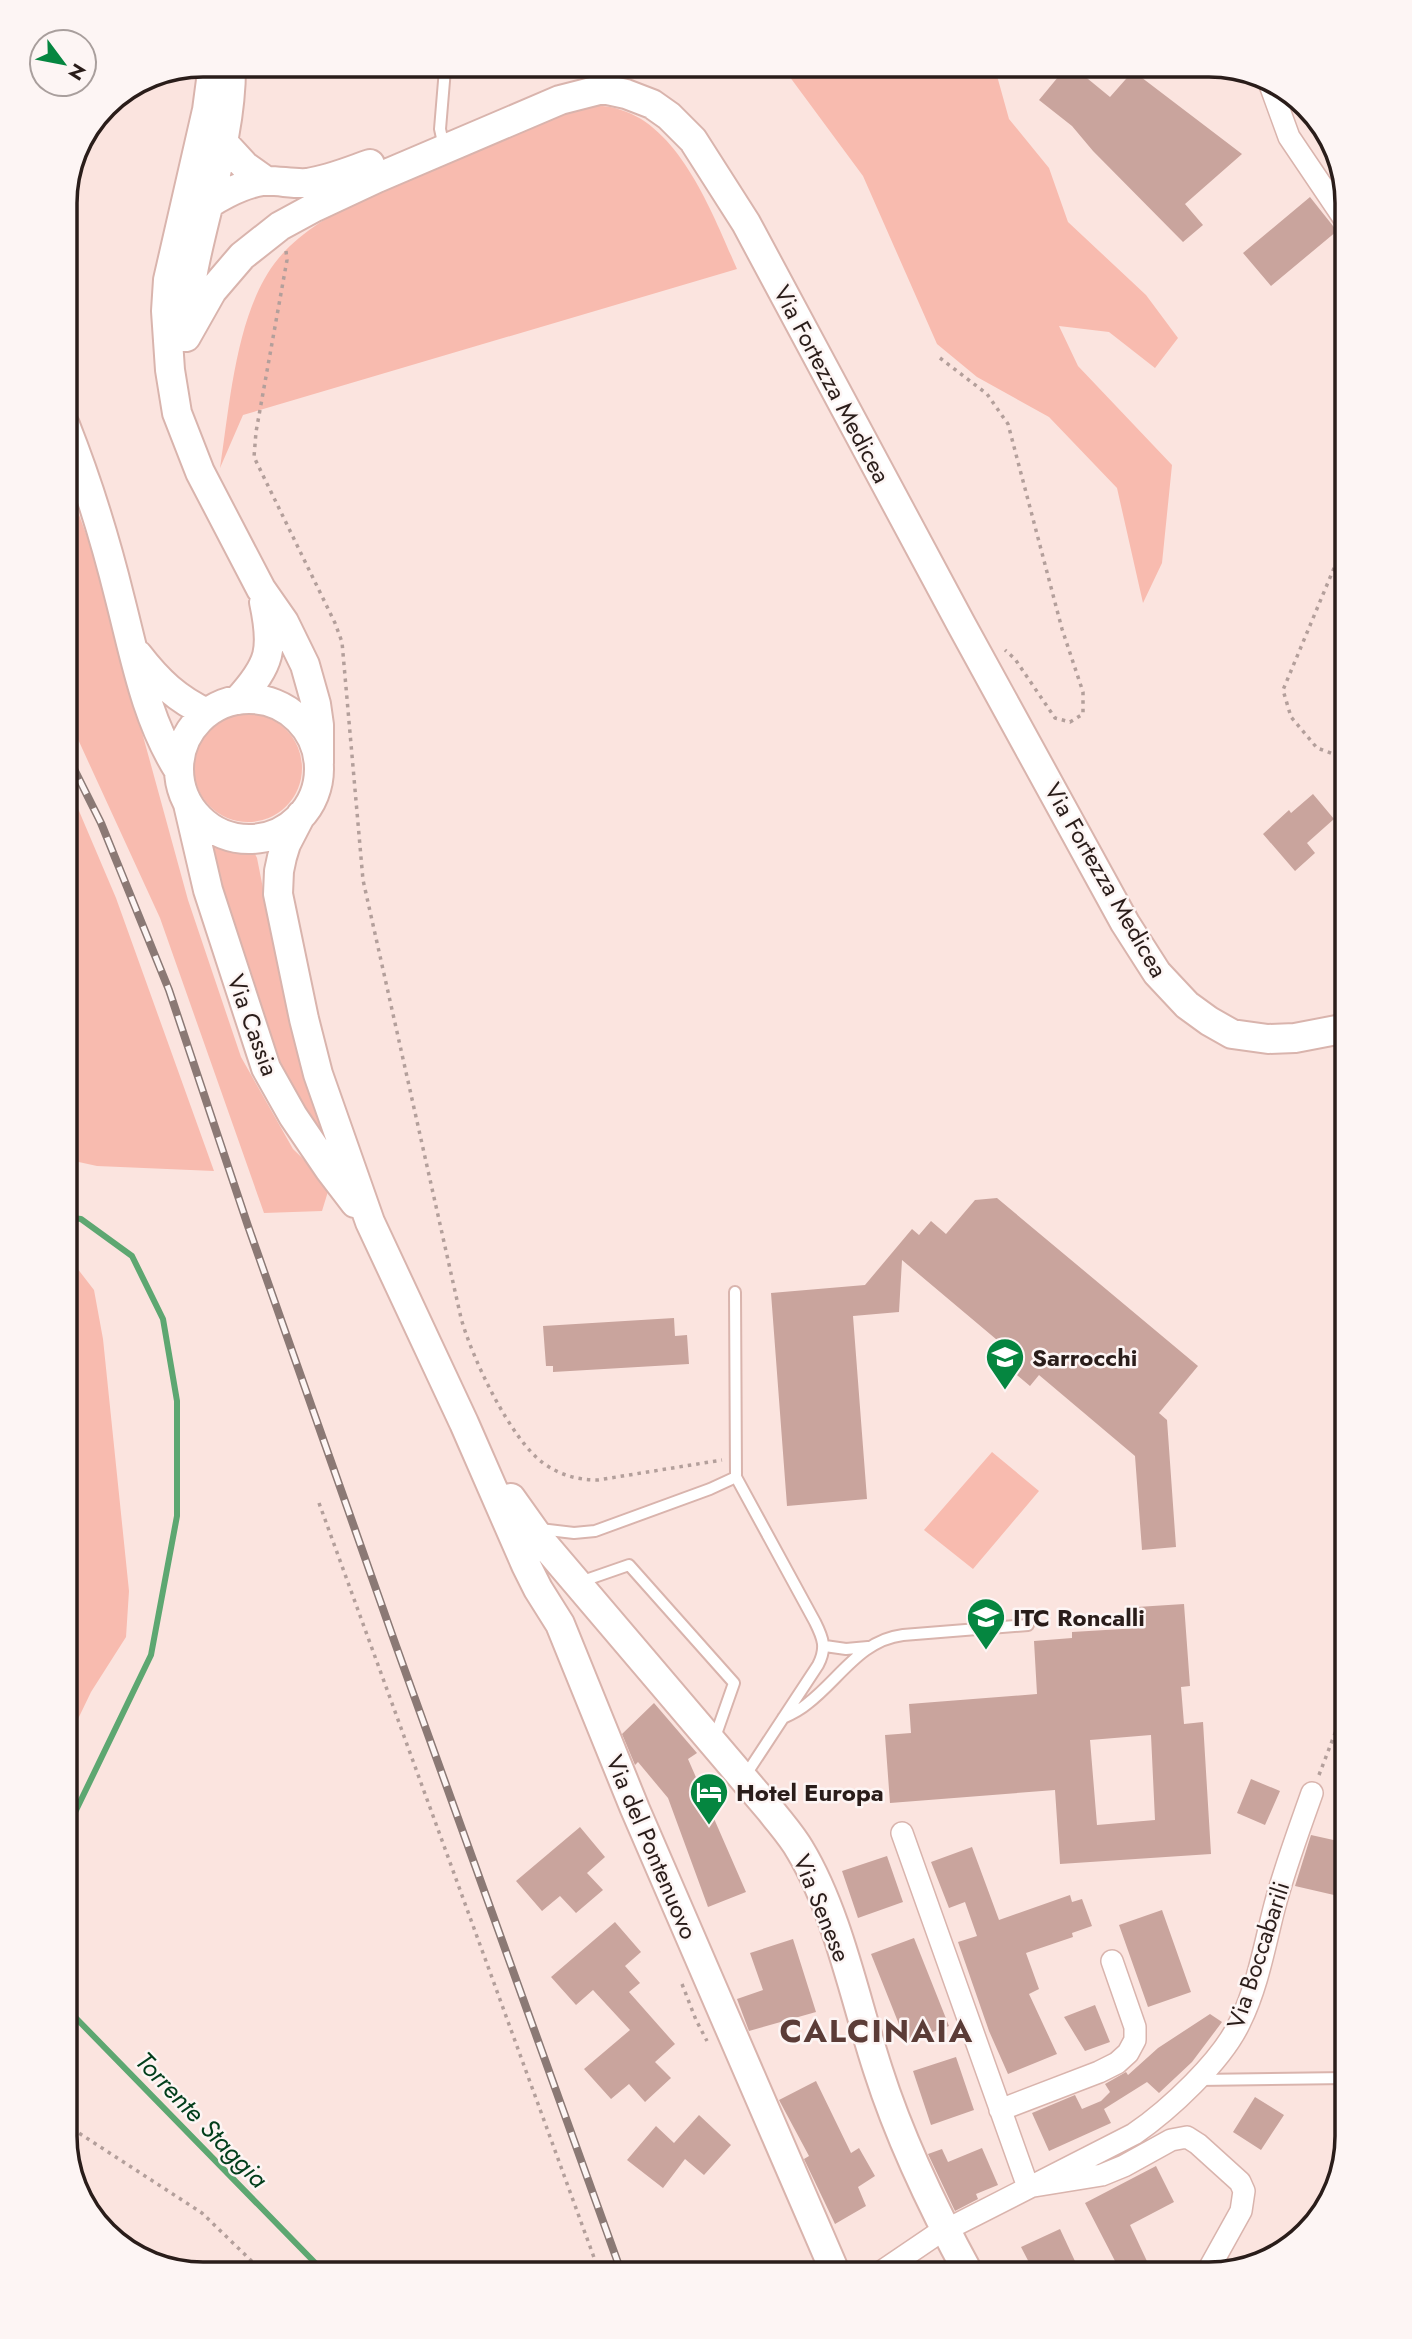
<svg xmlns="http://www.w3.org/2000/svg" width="1412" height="2339" font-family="Jost,sans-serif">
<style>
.green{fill:#f8bbaf}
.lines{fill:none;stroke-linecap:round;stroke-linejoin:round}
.stream{stroke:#5da771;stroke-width:6}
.building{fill:#c9a49d;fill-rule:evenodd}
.service-casing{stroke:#d9b4ad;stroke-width:14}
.minor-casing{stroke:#d9b4ad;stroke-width:24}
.secondary-casing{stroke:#d9b4ad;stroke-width:32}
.path{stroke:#b39f9b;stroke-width:3.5;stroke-dasharray:3.5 5;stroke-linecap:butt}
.service{stroke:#fff;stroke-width:10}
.minor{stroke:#fff;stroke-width:21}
.secondary{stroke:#fff;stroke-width:28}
.rail-casing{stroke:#8b7975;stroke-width:8}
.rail{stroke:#fdf5f4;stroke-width:5;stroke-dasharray:16;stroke-linecap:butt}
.labels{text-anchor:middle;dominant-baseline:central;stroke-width:5;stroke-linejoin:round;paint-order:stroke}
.street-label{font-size:24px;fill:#2a1d1a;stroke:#fdf5f4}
.poi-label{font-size:24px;font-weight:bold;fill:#2a1d1a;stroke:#fdf5f4;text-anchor:start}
.water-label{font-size:26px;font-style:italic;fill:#013d1a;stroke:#fdf5f4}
.district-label{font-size:32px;font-weight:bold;letter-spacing:2px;fill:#5b3c37;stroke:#fdf5f4}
.rim{fill:none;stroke:#2a1d1a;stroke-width:3.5}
</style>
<rect width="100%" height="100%" fill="#fbe4df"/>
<path class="green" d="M 781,65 L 994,65 L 1009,119 L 1049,168 L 1068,222 L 1146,295 L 1178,338 L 1155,368 L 1109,332 L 1059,326 L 1078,366 L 1172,465 L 1162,563 L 1143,603 L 1117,488 L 1049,417 L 977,377 L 937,344 L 863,176 Z
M 578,105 C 592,105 607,105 621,110 C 681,128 714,217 737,269 L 243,415 L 220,468 C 230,404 236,310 278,259 C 300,232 334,213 364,197 Z
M 65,477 L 92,550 L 188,900 L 241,1057 L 293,1149 L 330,1185 L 322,1211 L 264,1213 L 160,918 L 65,711 Z
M194 768a54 54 0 1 1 108 0a54 54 0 1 1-108 0Z
M 65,778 L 116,898 L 214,1171 L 97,1166 L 65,1159 Z
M 214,845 L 235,852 L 255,854 L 257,858 C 276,952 290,1051 329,1139 L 324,1140 L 318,1132 L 264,1032 L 210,847 Z
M 65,1263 L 77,1268 L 94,1290 L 103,1339 L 129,1591 L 126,1637 L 91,1692 L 65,1746 Z
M 992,1452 L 1039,1491 L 973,1569 L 924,1530 Z"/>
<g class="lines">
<path class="stream" d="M 65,1833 L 151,1655 L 177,1516 L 177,1401 L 163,1319 L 132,1256 L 81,1219 L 65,1217
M 65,1984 L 71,2013 L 326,2274"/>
</g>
<path class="building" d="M 1068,65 L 1071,65 L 1110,97 L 1133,71 L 1242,154 L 1185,204 L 1203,225 L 1183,242 L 1093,151 L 1072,126 L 1039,100 Z
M 1310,197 L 1337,231 L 1271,286 L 1243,253 Z
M 1313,794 L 1334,819 L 1307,843 L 1315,853 L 1295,871 L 1263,834 L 1289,810 L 1291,813 Z
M 997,1198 L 1198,1366 L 1159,1413 L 1167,1420 L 1176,1547 L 1142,1550 L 1135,1456 L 1039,1375 L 1030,1386 L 994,1356 L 1003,1345 L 902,1260 L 899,1312 L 853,1316 L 867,1499 L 787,1506 L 771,1293 L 865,1285 L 912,1229 L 919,1235 L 931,1221 L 946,1234 L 975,1200 Z
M 674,1318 L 675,1336 L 687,1335 L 689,1364 L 553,1372 L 553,1366 L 546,1366 L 543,1326 Z
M 1184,1604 L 1190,1686 L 1181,1687 L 1184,1724 L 1203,1722 L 1211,1854 L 1060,1864 L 1055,1790 L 890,1803 L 885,1735 L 911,1733 L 909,1704 L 1037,1694 L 1034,1641 L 1072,1638 L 1072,1632 L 1139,1628 L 1137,1607 ZM 1151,1735 L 1155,1820 L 1097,1825 L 1090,1740 Z
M 654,1703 L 697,1753 L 688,1759 L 746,1892 L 708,1907 L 668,1798 L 638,1762 L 635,1765 L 622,1734 Z
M 1251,1779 L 1280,1791 L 1265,1825 L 1237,1813 Z
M 580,1827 L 605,1857 L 587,1873 L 603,1890 L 576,1913 L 560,1896 L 542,1911 L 516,1881 Z
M 1311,1835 L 1347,1843 L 1347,1898 L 1295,1886 Z
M 972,1847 L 999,1920 L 1070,1895 L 1072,1902 L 1082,1899 L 1092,1926 L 1072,1933 L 1073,1937 L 1026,1953 L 1039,1989 L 1029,1994 L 1057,2054 L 1008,2074 L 989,2031 L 958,1942 L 977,1936 L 965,1902 L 949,1908 L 931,1862 Z
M 887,1856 L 903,1902 L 858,1918 L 842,1871 Z
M 1162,1910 L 1191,1992 L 1148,2007 L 1119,1925 Z
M 615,1922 L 641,1952 L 625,1966 L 640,1983 L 629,1992 L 675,2044 L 655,2062 L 671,2078 L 645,2102 L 629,2084 L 611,2099 L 584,2069 L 630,2030 L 593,1990 L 576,2005 L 551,1977 Z
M 914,1938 L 949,2026 L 906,2042 L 871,1954 Z
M 793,1939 L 816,2012 L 749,2031 L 737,1999 L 763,1990 L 750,1953 Z
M 1095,2005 L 1110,2042 L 1085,2051 L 1064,2017 Z
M 1210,2014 L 1222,2022 L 1192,2062 L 1159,2093 L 1147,2082 L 1104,2109 L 1111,2123 L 1049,2151 L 1032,2113 L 1075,2095 L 1082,2109 L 1101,2101 L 1110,2092 L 1105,2084 L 1126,2072 L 1128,2075 L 1158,2048 Z
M 956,2057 L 974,2110 L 931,2125 L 913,2071 Z
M 816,2081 L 851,2153 L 859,2148 L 875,2176 L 858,2187 L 866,2206 L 835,2224 L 804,2159 L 809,2156 L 779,2100 Z
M 1255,2097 L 1284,2115 L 1261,2150 L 1233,2132 Z
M 699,2115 L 731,2145 L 704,2175 L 685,2159 L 663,2188 L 627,2160 L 656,2126 L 674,2143 Z
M 982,2148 L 998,2185 L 976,2194 L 978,2199 L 955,2211 L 928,2154 L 942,2149 L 948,2162 Z
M 1156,2166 L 1174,2202 L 1130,2225 L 1153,2274 L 1088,2274 L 1115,2261 L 1085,2203 Z
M 1060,2229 L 1081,2274 L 1035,2274 L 1021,2247 Z"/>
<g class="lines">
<g class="service-casing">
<path id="service" d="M 411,65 L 454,69 L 468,65
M 444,147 L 440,129 L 445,69
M 735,1292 L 736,1477
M 540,1529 L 574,1533 L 595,1531 L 710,1489 L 736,1477 L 815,1622 C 823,1638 827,1648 818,1665 L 745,1776
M 580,1582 L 629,1565 L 734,1683 L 714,1740
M 825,1646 L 846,1649 L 868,1647
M 783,1718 C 792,1714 800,1710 807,1704 C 839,1680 860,1640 903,1635 L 1028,1625
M 1198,2080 L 1347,2078"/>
</g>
<g class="minor-casing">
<path id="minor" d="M 1269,82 L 1289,137 L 1347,223
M 902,1833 L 1028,2187 L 1102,2175 L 1124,2166 L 1171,2140 L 1187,2137 L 1198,2144 L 1240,2182 L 1244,2191 L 1241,2211 L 1206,2274
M 1000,2110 L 1099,2072 L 1117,2063 L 1128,2053 L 1135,2040 L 1135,2027 L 1112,1961
M 878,2274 L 934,2236 L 1134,2134 C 1169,2110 1222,2061 1240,2022 C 1258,1986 1265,1943 1275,1905 C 1285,1867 1299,1830 1312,1793"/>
</g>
<g class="secondary-casing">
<path id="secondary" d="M 213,65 L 207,110 L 168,280 L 166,311 L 170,370 L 177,413 L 200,472 L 261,589 L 284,622 L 305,665 L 316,704 L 319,725 L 319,763
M 222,141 L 245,166 L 266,181
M 188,238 L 195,215 C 211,200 241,184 263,181 C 277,180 292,184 307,183 C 329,180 350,171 370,164
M 186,329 C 190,239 232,155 231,65
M 186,337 L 212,291 L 242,256 L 280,226 L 315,207 L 377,178 L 560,100 L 603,89 L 626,94 L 652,104 L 669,116 L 693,140 L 746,223 L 961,624 L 1125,923 L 1157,973 L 1187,1005 L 1209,1021 L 1232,1034 L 1268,1039 L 1295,1038 L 1347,1028
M 65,425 C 88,483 105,538 120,599 C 135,657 146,719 179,771
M 138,655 C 158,681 177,699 207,713
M179 769a70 70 0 1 1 140 0a70 70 0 1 1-140 0Z
M 238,700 C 271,664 274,649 264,602
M 188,804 L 208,890 L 266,1068 L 293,1116 L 329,1169 L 355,1203
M 301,815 L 286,844 L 282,857 L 279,871 L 278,894 L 304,1019 L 318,1074 L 370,1222 L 464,1423 L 526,1565 L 538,1589 L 560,1624 L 635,1809 L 836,2274
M 511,1498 L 543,1543 L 771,1811 C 781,1824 792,1836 800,1850 C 838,1913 855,2000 878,2070 C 901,2142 933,2208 969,2274"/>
</g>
<path class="path" d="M 286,251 L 287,260 L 256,432 L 254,457 L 335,623 L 342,642 L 363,880 L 461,1318 C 472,1358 510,1438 543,1463 C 560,1475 577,1480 598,1480 L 722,1460
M 940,358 L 987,394 L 1008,424 L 1062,629 L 1083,692 L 1083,714 L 1070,722 L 1055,718 L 1015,659 L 1005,650
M 1347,759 L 1317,748 L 1291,717 L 1283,690 L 1347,537
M 319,1503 L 600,2274
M 1319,1775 L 1347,1702
M 682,1984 L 696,2020 L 707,2041
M 65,2124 L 202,2213 L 265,2274"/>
<use href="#service" class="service"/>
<use href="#minor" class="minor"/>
<use href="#secondary" class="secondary"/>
<g class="rail-casing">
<path id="rail" d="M 65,751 L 101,823 L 169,990 L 248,1226 L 395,1643 L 622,2274"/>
</g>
<use href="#rail" class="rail"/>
</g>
<defs>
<g id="school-pin" transform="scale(2.0125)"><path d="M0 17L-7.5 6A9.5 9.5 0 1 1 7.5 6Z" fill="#058640" stroke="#fdf5f4"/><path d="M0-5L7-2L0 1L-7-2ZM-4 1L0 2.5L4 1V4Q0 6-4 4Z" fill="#fff"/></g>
<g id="hotel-pin" transform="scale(2.0125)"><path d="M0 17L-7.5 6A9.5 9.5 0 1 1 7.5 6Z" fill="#058640" stroke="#fdf5f4"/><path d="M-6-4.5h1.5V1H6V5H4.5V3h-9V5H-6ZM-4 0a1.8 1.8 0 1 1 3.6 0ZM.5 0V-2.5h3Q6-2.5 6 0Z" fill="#fff"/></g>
</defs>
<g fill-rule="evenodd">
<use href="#school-pin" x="1005" y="1357"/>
<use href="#school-pin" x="986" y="1617"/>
<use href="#hotel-pin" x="709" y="1792"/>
</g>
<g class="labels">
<g class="street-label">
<text transform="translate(832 384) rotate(62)">Via Fortezza Medicea</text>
<text transform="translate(1106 880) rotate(60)">Via Fortezza Medicea</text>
<text transform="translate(253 1025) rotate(70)">Via Cassia</text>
<text transform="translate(652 1847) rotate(67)">Via del Pontenuovo</text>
<text transform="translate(822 1908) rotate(68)">Via Senese</text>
<text transform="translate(1258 1955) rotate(-72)">Via Boccabarili</text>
</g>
<g class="poi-label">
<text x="1032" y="1357">Sarrocchi</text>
<text x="1013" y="1617">ITC Roncalli</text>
<text x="736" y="1792">Hotel Europa</text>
</g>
<g class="water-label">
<text transform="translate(202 2120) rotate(46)">Torrente Staggia</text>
</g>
<g class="district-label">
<text x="877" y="2031">CALCINAIA</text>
</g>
</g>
<path d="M0 0H1412V2339H0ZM203 77H1209A126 126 0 0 1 1335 203V2136A126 126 0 0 1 1209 2262H203A126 126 0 0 1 77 2136V203A126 126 0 0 1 203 77Z" fill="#fdf5f4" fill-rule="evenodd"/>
<path class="rim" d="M203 77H1209A126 126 0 0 1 1335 203V2136A126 126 0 0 1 1209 2262H203A126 126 0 0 1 77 2136V203A126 126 0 0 1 203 77Z"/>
<g transform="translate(63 63) rotate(122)"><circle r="33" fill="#fdf5f4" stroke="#a99f9d" stroke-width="2"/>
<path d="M0-5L12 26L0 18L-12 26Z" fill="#058640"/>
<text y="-10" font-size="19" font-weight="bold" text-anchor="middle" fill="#2a1d1a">N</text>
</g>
</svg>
